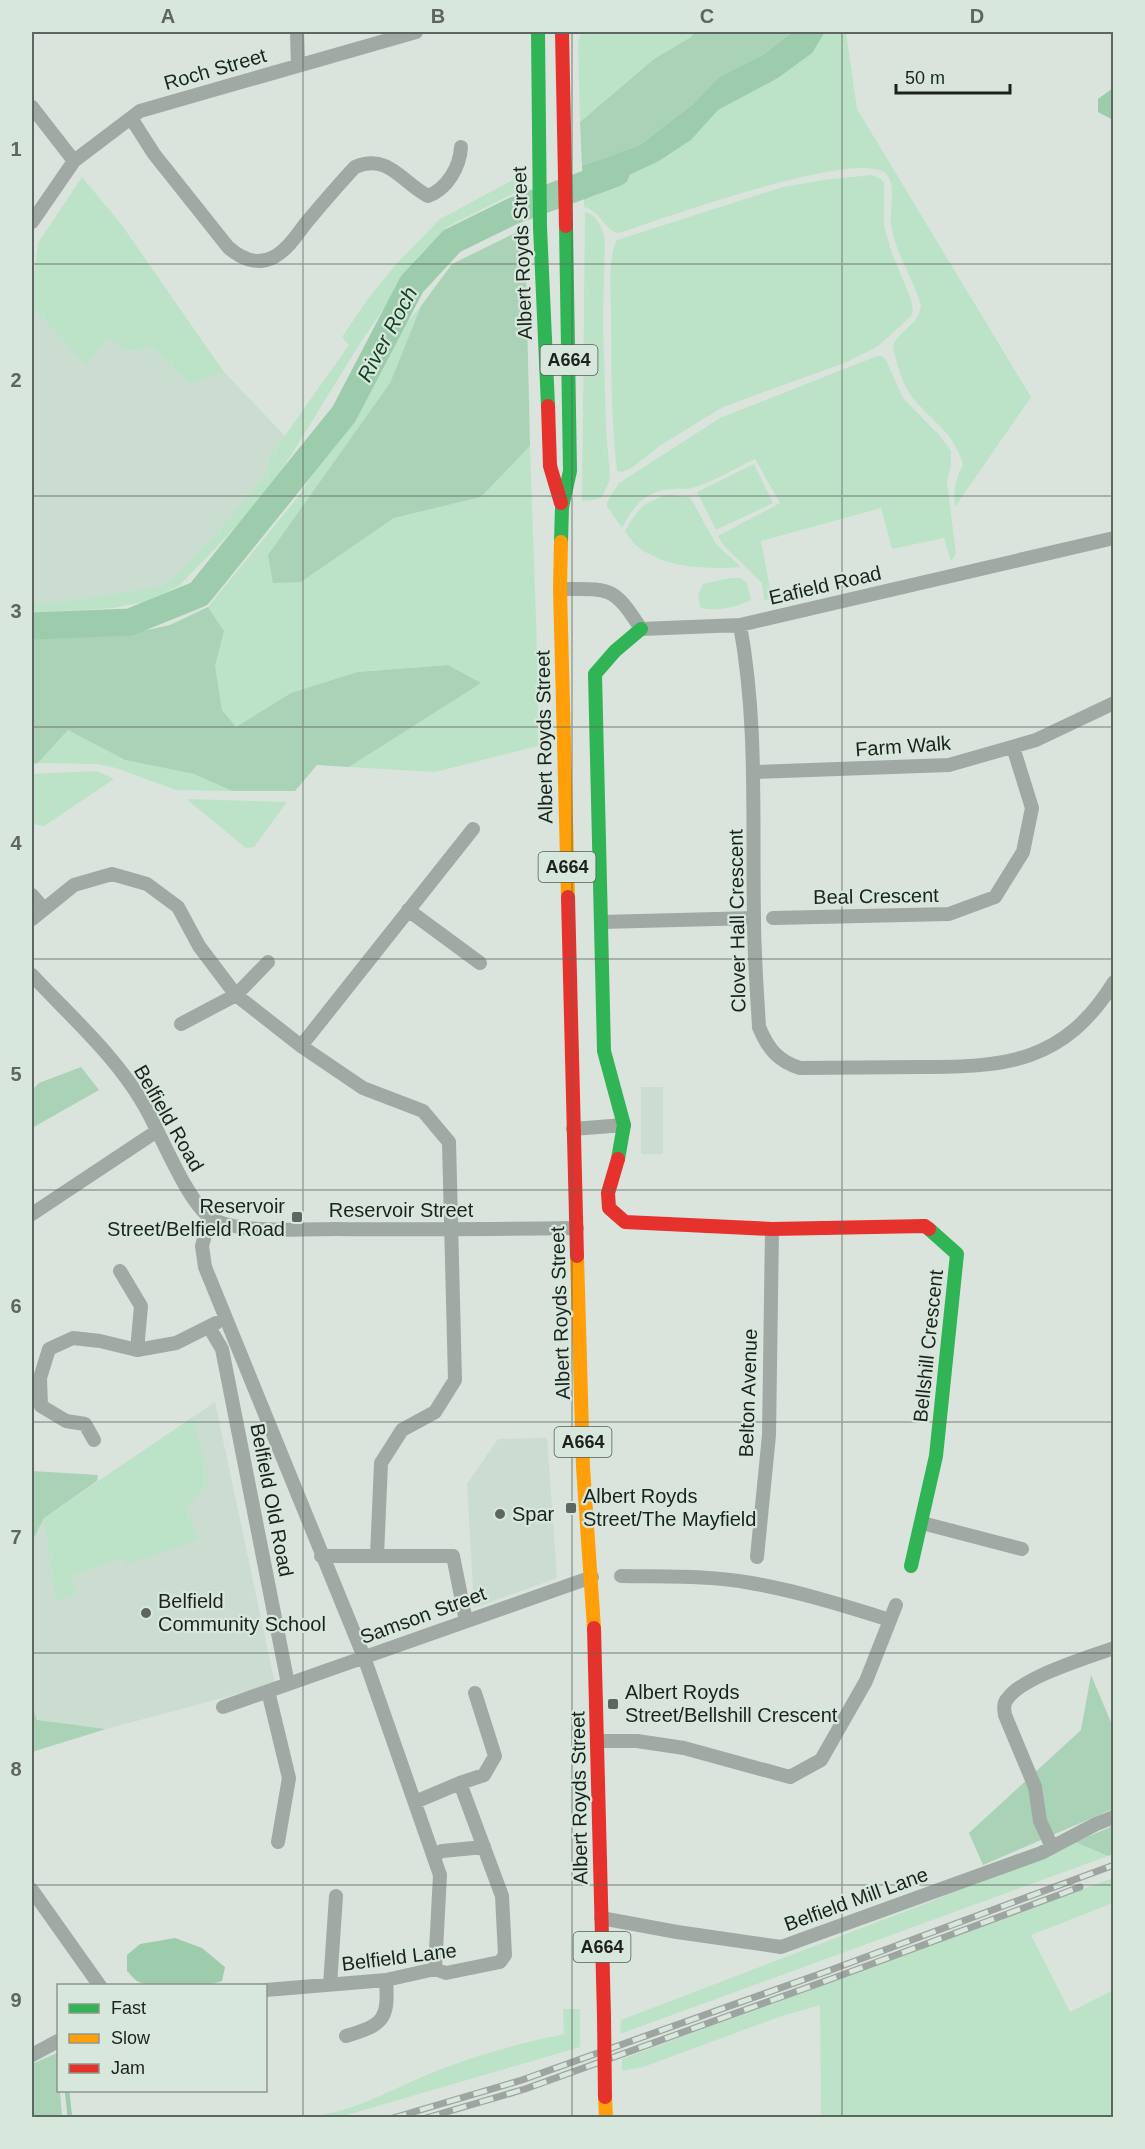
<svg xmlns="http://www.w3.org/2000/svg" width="1145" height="2149" font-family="Arial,sans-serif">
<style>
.built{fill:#cbdcd0}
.green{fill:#bce3c8}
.forest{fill:#aad2b6}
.water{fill:#9cccab}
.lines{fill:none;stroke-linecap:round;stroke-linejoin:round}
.stream{stroke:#9cccab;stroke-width:4.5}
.river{stroke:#9cccab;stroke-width:27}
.street{stroke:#a0a9a3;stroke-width:14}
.fast{stroke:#30b455;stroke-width:14}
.slow{stroke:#ff9f0a;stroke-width:14}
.jam{stroke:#e5322d;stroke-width:14}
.rail-casing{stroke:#9ea5a0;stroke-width:7}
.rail{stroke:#d7e7db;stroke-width:4.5;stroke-dasharray:14;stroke-linecap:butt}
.jam-bridge{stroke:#e5322d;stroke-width:14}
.grid{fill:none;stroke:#5e6661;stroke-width:1.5;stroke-opacity:0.55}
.poi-dot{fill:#5e6661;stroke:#d7e7db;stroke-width:2}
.labels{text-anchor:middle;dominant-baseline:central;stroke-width:4.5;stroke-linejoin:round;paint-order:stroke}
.shield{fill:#d7e7db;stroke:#545d57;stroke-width:1.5}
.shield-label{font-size:18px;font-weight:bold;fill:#1c221e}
.street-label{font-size:20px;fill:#1c221e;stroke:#d7e7db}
.poi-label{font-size:20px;fill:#1c221e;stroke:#d7e7db;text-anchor:start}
.water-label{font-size:21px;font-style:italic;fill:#114325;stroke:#d7e7db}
.neatline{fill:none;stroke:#5e6661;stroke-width:2}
.grid-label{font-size:20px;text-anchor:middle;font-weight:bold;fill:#5e6661}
</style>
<rect width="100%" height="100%" fill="#dae4dd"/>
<path class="built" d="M 32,307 L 86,366 L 108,337 L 127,351 L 153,348 L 177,373 L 192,384 L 224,372 L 285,436 L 269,458 L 267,473 L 214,535 L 170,581 L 161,586 L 60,603 L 32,603 Z
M 641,1087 L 663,1087 L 663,1154 L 641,1154 Z
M 215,1402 L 275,1684 L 106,1729 L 37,1720 L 32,1706 L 32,1542 L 44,1518 Z
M 547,1438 L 557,1578 L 474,1608 L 467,1484 L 498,1439 Z"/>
<path class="green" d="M 581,32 L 693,32 L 691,37 L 654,59 L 580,122 L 578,44 Z
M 825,32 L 846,32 L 857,109 L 1031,397 L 955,507 C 953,491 955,480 963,465 C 953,429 930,422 910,394 C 901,381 896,361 893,346 C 900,328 918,327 921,305 C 913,278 895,253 891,224 C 889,209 897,187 887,175 C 865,145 656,221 619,233 C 604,231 602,212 584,207 L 584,200 L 623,178 L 659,161 L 691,140 L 718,110 L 778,78 L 811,53 Z
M 524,174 L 524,188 L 447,227 L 419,256 L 359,345 L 274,483 L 228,535 L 180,585 L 149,601 L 113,608 L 32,613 L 32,603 L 60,603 L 161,586 L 170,581 L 214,535 L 267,473 L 269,458 L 349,345 L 342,337 L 367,300 L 398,262 L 440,219 Z
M 872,175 L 881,179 L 884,183 L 884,226 L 892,253 L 911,299 L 913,311 L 911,316 L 885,340 L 875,348 L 847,362 L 723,407 L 661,445 L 630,469 L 622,472 L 617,471 C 611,419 611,365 611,313 C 611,290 607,261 617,240 L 783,187 L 823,180 Z
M 82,177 L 121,224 L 224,372 L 192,384 L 177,373 L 153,348 L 127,351 L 108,338 L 86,366 L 32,307 L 32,288 L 38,243 Z
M 585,212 C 598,215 603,229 605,241 L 603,319 L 606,428 L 610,480 L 602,497 L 595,500 L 582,501 Z
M 421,306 L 390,383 L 351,440 L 273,582 L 301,582 L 394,518 L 481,497 L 530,446 L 537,648 L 538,746 L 435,772 L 349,767 L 480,683 L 447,665 L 357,672 L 291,693 L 236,727 L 222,710 L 214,666 L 224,631 L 208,607 L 298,497 L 368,389 L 400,330 Z
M 877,356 L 882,356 L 886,360 L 903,398 L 941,437 L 951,451 L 951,466 L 947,481 L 956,554 L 951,561 L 944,538 L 892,549 L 881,508 L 761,541 L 772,599 L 764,600 L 762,583 L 724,546 L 718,536 L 780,503 L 755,459 C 735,468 714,482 692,488 C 686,490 680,488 674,489 C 646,490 634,505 622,528 L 607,506 L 607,502 L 619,483 L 720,418 Z
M 754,464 L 773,503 L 716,530 L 697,492 Z
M 667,495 L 690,497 L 716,544 L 741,567 C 704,570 645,568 625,531 C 637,510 644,502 667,495 Z
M 730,578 L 741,578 L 747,583 L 751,600 C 738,607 713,613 700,607 L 698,595 L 703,584 Z
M 68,730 L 125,760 L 194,774 L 232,791 L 176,790 L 116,768 L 96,764 L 38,763 Z
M 97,771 L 114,779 L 44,826 L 32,824 L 32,774 Z
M 186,799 L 287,802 L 254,847 L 246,848 Z
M 193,1417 L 208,1483 L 187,1506 L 197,1540 L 126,1564 L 123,1558 L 71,1576 L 76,1594 L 56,1601 L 44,1518 Z
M 1075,1842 L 1108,1856 L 620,2034 L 621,2020 L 927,1903 Z
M 1113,1878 L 1113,1903 L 1031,1935 L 1070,2012 L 1113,1990 L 1113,2117 L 821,2117 L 820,2005 L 779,2017 L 643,2067 L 622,2071 L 622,2059 Z
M 563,2009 L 580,2009 L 580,2047 L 340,2117 L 300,2117 C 347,2116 388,2091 431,2073 C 474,2056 519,2043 564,2034 Z"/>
<path class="forest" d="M 693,32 L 792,32 L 764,54 L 719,77 L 693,104 L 640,145 L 582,166 L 580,122 L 654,59 L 691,37 Z
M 525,228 L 530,446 L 481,497 L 394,518 L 301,582 L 273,583 L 268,555 L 390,383 L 421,306 L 452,264 Z
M 208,607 L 224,631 L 215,666 L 222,710 L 236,727 L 291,693 L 357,672 L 448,665 L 481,683 L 349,767 L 317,765 L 295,791 L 232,791 L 194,774 L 125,760 L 68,730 L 38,763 L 32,764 L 32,639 L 63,634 L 138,632 L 170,625 Z
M 81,1067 L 99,1090 L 32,1128 L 32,1090 L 39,1083 Z
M 32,1471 L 98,1475 L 97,1481 L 44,1518 L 32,1542 Z
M 1091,1675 L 1113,1727 L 1113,1809 L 983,1865 L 969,1833 L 1081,1730 Z
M 32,1706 L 37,1720 L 106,1729 L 32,1752 Z
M 1113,1826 L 1113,1854 L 1108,1856 L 1075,1842 Z
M 57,2053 L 58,2090 L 60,2091 L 62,2117 L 32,2117 L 32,2064 Z"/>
<path class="water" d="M 792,32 L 825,32 L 812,53 L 778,78 L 718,110 L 691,140 L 659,161 L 623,178 L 584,200 L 582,166 L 640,145 L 693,104 L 719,77 L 764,54 Z
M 1113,88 L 1113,120 L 1098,112 L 1098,99 Z
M 175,1938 L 202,1948 L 225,1967 L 222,1981 C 206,1987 152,1990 137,1981 C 134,1979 130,1974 127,1971 L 127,1955 L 140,1944 Z"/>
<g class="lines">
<path class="stream" d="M 67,2090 L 70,2118"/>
<path class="river" d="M 32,626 L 130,622 L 199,594 L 344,414 L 412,284 L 452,241 L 513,211 L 616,173"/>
<path class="street" d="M 297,32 L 298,66
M 32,107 L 74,161
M 131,118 L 154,154 L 228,247 C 240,258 257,266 274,257 C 287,250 297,235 306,223 C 322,204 338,185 355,167 C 389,153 401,182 428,196 C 447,189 460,167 461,147
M 32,222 L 74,161 L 140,111 L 416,32
M 560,589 C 610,589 613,585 641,629 L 740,625 L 1114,538
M 740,625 C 758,723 752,819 754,917 C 754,954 757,991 759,1027 C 768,1049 778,1061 800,1068 C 840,1068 880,1067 920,1067 C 1006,1067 1064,1063 1114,982
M 754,772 L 949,765 L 1036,740 L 1114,703
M 32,895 L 44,909
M 408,910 L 480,963
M 773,918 L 949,914 L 995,897 L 1023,852 L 1032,808 L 1013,747
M 32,919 L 74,885 L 112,874 L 147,884 L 178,907 L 199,946 L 236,995 L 301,1046 L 363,1088 L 423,1111 L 449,1142 L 455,1380 L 435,1412 L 402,1430 L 381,1463 L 377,1556
M 601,922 L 754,918
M 32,975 C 71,1017 115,1055 144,1105 C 160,1132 187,1202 211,1218 C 236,1234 305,1229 336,1229 C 417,1230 497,1229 577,1228
M 181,1024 L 236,995 L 268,962
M 301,1046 L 473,829
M 573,1129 L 624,1125
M 32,1214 L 157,1131
M 210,1217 L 202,1246 L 205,1267 L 364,1657 L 440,1875 L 435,1969
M 120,1271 L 141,1306 L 137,1350
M 209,1327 L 222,1349 L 288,1684
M 94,1440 L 85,1424 L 66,1421 L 41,1406 L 40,1378 L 49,1349 L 73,1338 L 100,1341 L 137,1350 L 176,1343 L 216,1323
M 922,1523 L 1022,1549
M 321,1556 L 453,1556 L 466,1621
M 757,1557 L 769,1435 L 772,1229
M 621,1576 C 664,1577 709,1575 751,1583 C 798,1591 845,1606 890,1620
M 268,1691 L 289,1778 L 278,1842
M 223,1707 L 592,1577
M 597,1741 L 637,1741 L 684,1748 L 790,1777 L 821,1760 L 866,1681 L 896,1605
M 415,1802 L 460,1783 L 484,1775 L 495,1756 L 475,1693
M 1052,1847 L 1040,1821 L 1035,1787 L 1005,1715 C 1004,1709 1003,1703 1008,1698 C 1023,1677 1088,1657 1114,1648
M 434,1855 L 442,1851 L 484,1847
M 32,1890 L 100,1986
M 601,1918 L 677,1932 L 781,1947 L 1041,1853 L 1096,1824 L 1114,1817
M 330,1985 L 336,1896
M 266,1990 L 386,1980 L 435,1969 L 446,1973 L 500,1962 L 505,1955 L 502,1896 L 460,1783
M 346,2036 C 383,2025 389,2020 386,1980
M 32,2055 L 58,2041"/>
<path class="fast" d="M 538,32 L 540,227 L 548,406
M 561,542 L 562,507 L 570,471 L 566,226
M 618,1159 L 624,1125 L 604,1051 L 595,674 L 615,651 L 641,629
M 911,1566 L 936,1456 L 957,1254 L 929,1229"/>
<path class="slow" d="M 561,542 L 560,589 L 568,897
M 577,1256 L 583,1467 L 594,1628
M 605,2097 L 606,2118"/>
<path class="jam" d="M 562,32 L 566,226
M 548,406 L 550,466 L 561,503
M 568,897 L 577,1256
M 618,1159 L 608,1193 L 609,1208 L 625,1222 L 772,1229 L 925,1226 L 929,1229
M 594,1628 L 604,2016"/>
<g class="rail-casing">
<path id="rail" d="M 393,2118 L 522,2080 L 828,1971 L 1114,1865
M 426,2118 L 525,2089 L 831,1979 L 1080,1887"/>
</g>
<use href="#rail" class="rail"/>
<path class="jam-bridge" d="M 604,2016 L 605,2097"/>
</g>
<path class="grid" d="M 303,32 L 303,2118M 572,32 L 572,2118M 842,32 L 842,2118M 32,264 L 1114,264M 32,496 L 1114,496M 32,727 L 1114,727M 32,959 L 1114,959M 32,1190 L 1114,1190M 32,1422 L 1114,1422M 32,1653 L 1114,1653M 32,1885 L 1114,1885"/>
<g class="poi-dot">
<rect x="291" y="1211" width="12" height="12" rx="3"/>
<rect x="565" y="1502" width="12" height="12" rx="3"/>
<circle cx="500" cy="1514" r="6"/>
<circle cx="146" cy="1613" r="6"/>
<rect x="607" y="1698" width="12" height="12" rx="3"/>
</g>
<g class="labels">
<g class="shield">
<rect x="540.5" y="345" width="57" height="30" rx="4.5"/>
<rect x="538.5" y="852" width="57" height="30" rx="4.5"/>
<rect x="554.5" y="1427" width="57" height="30" rx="4.5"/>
<rect x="573.5" y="1932" width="57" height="30" rx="4.5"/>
</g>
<g class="shield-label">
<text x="569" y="360">A664</text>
<text x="567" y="867">A664</text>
<text x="583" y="1442">A664</text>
<text x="602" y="1947">A664</text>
</g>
<g class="street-label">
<text transform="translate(215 69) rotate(-16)">Roch Street</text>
<text transform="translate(522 253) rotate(-92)">Albert Royds Street</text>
<text transform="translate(825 585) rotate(-13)">Eafield Road</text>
<text transform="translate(544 737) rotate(-91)">Albert Royds Street</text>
<text transform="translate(903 746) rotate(-4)">Farm Walk</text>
<text transform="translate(876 896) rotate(-1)">Beal Crescent</text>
<text transform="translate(737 921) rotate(-91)">Clover Hall Crescent</text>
<text transform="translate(169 1118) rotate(60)">Belfield Road</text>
<text x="401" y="1210">Reservoir Street</text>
<text transform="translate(560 1313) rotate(-92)">Albert Royds Street</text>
<text transform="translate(928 1346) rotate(-84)">Bellshill Crescent</text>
<text transform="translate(748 1393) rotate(-88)">Belton Avenue</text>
<text transform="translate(272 1500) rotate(79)">Belfield Old Road</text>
<text transform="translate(423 1615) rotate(-20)">Samson Street</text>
<text transform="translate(579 1798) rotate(-91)">Albert Royds Street</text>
<text transform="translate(856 1899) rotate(-20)">Belfield Mill Lane</text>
<text transform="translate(399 1957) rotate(-7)">Belfield Lane</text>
</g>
<g class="poi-label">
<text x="285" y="1206" text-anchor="end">Reservoir<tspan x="285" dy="23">Street/Belfield Road</tspan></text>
<text x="583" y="1496">Albert Royds<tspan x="583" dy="23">Street/The Mayfield</tspan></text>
<text x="512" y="1514">Spar</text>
<text x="158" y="1601">Belfield<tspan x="158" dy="23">Community School</tspan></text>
<text x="625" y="1692">Albert Royds<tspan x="625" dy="23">Street/Bellshill Crescent</tspan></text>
</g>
<g class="water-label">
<text transform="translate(387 334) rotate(-62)">River Roch</text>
</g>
</g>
<rect width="1145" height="2149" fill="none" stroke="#d7e7db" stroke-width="66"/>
<rect x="57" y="1984" width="210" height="108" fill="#d7e7db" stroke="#8c988f" stroke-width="1.5"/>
<rect x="69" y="2004" width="30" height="9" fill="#30b455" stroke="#8c988f" stroke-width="1.5"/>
<text x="111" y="2014" font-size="18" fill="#1c221e">Fast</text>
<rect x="69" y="2034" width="30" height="9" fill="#ff9f0a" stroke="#8c988f" stroke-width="1.5"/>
<text x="111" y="2044" font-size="18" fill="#1c221e">Slow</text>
<rect x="69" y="2064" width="30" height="9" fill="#e5322d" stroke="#8c988f" stroke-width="1.5"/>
<text x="111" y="2074" font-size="18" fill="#1c221e">Jam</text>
<path d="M896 84v9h114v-9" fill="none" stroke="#1c221e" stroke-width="3"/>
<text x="905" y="84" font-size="18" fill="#1c221e" stroke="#d7e7db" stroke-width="4.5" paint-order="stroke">50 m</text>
<rect x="33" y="33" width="1079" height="2083" class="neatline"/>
<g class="grid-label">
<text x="168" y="23">A</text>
<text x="438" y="23">B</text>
<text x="707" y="23">C</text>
<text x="977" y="23">D</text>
<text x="16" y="156">1</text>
<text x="16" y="387">2</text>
<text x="16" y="618">3</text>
<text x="16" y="850">4</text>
<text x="16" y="1081">5</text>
<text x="16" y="1313">6</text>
<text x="16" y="1544">7</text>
<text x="16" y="1776">8</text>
<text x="16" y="2007">9</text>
</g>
</svg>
